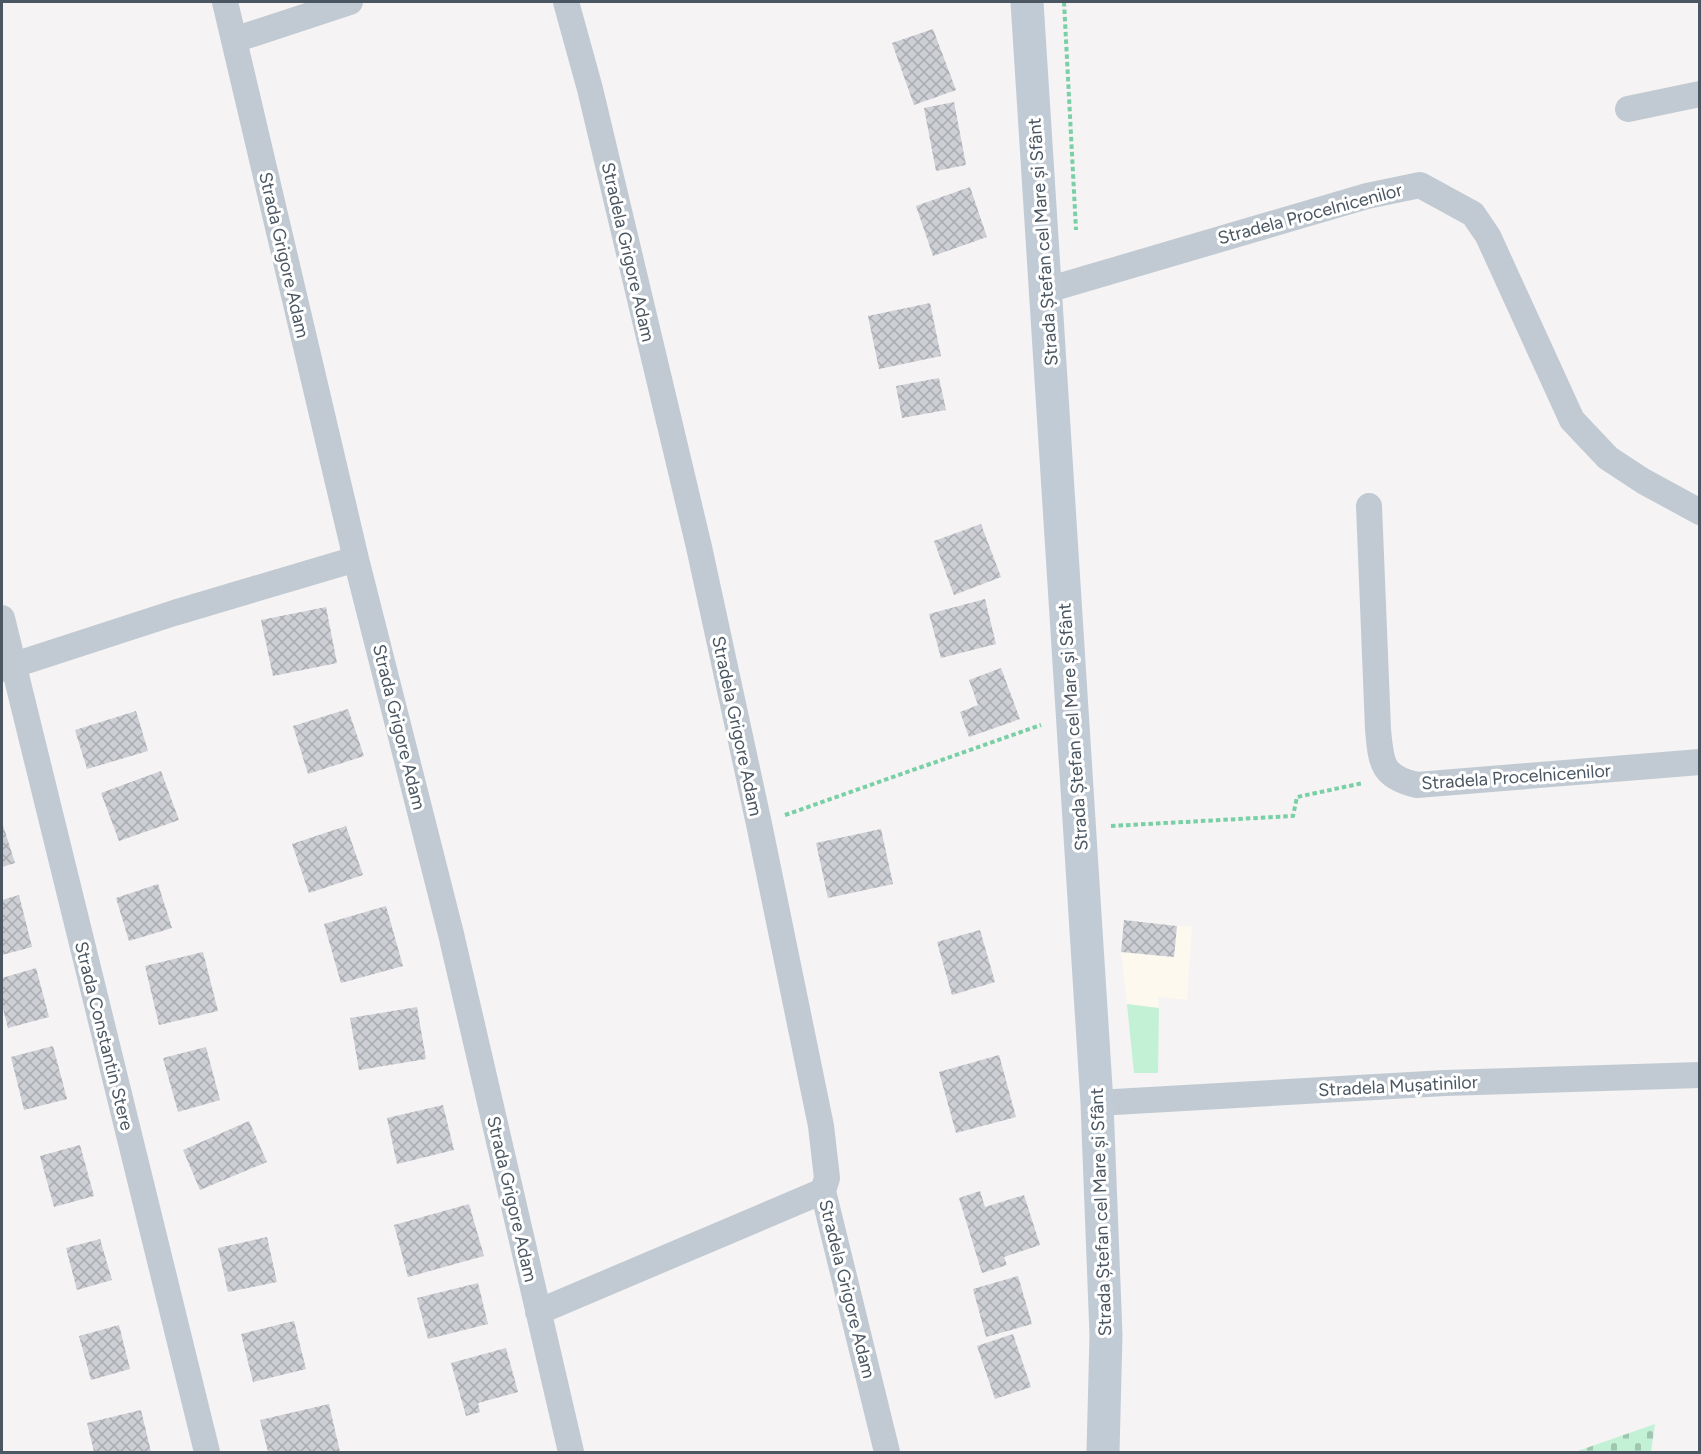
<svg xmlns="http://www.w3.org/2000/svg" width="1701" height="1454" font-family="Figtree,sans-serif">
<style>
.commercial{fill:#fdf9ef}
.cemetery{fill:url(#cemetery-stones)}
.garden{fill:#c3f1d5}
.building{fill:url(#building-cross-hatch)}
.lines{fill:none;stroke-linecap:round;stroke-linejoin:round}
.path{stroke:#7ad0a6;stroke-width:4;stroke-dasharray:4.5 3;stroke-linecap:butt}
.minor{stroke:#c1cad2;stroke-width:26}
.secondary{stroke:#c1cbd6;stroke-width:33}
.labels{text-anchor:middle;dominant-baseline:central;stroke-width:6;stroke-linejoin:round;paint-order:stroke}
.street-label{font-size:18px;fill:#4a5661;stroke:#fff}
</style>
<defs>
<pattern id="cemetery-stones" width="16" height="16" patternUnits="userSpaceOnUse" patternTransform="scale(1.5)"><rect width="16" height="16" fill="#c3f1d5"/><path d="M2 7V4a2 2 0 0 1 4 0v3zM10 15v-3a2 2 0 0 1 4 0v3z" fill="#a0c6b0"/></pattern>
<pattern id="building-cross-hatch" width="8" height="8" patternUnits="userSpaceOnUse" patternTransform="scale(1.5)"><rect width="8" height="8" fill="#cdcfd5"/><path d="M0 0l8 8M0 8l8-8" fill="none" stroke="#a8abb0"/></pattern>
</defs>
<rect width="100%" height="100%" fill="#f5f3f3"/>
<path class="commercial" d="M 1124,920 L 1192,927 L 1187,1000 L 1158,997 L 1159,1008 L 1127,1004 L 1121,952 Z"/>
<path class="cemetery" d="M 1655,1424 L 1651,1452 L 1575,1452 Z"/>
<path class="garden" d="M 1127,1004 L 1159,1008 L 1158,1073 L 1134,1073 Z"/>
<path class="building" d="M 933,29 L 956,90 L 914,105 L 892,43 Z
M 954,102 L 966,165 L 936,171 L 924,108 Z
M 970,187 L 987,237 L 933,256 L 916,206 Z
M 930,303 L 941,356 L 879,369 L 868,316 Z
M 939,378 L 946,410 L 902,418 L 896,386 Z
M 981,524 L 1001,577 L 954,595 L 934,541 Z
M 985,599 L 996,644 L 941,658 L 929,614 Z
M 326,607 L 337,663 L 273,676 L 261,620 Z
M 1001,668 L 1020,719 L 969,737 L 960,712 L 978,705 L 969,680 Z
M 348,709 L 364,756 L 308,774 L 293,726 Z
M 136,711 L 148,751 L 87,769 L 75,730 Z
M 161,771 L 179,820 L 119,841 L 101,793 Z
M 2,822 L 15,863 L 2,867 Z
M 346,826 L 363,875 L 309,893 L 292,844 Z
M 881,829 L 893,884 L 828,898 L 816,843 Z
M 158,884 L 172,928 L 129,941 L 116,898 Z
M 19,895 L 32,947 L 2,955 L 2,900 Z
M 386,906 L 403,966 L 341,983 L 324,924 Z
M 1124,920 L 1177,926 L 1174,957 L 1121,952 Z
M 980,930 L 995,982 L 952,995 L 937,942 Z
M 203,952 L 218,1011 L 159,1025 L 145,966 Z
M 36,968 L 49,1017 L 8,1028 L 2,1005 L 2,978 Z
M 417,1007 L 426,1059 L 359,1070 L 350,1018 Z
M 53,1046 L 67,1099 L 24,1110 L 11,1057 Z
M 206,1047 L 220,1100 L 178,1112 L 163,1058 Z
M 999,1055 L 1016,1117 L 956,1133 L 939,1072 Z
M 443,1105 L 454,1150 L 397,1164 L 387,1118 Z
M 249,1121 L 267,1162 L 200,1190 L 183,1150 Z
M 80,1145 L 94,1196 L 54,1207 L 40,1156 Z
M 980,1191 L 985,1207 L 1024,1195 L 1040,1245 L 1004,1257 L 1007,1265 L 982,1273 L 959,1198 Z
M 469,1204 L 484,1256 L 408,1277 L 394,1225 Z
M 267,1237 L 277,1282 L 228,1292 L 218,1248 Z
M 100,1239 L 112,1280 L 77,1290 L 66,1248 Z
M 1018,1276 L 1032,1324 L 986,1337 L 973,1289 Z
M 478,1283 L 488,1324 L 428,1339 L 417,1298 Z
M 294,1321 L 306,1369 L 253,1382 L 241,1334 Z
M 119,1325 L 130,1369 L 91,1380 L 79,1336 Z
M 1013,1334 L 1031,1387 L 995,1399 L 977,1346 Z
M 506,1348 L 518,1392 L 478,1403 L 480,1412 L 466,1416 L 451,1363 Z
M 329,1404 L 340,1452 L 268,1452 L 260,1420 Z
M 141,1410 L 151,1452 L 94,1452 L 87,1423 Z"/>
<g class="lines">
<path class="path" d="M 1064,2 L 1076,230
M 785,815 L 1041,725
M 1111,826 L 1293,816 L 1297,797 L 1363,783"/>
<path class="minor" d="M 225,2 L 356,559 L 451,934 L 571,1452
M 566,2 L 590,89 L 699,547 L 759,824 L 821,1126 L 827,1178 L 823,1191 L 887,1452
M 234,40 L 350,2
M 1628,109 L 1700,94
M 1047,290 L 1367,196 L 1420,185 L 1473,214 L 1488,236 L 1572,420 L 1608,458 L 1643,481 L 1700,512
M 1369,506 L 1378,729 C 1381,762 1381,777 1417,785 L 1700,762
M 2,618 L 207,1452
M 2,669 L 174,613 L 356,559
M 1097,1103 L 1445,1083 L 1700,1075
M 538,1312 L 823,1191"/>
<path class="secondary" d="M 1027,2 L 1097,1103 L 1106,1335 L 1103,1452"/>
</g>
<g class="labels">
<g class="street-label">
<text transform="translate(1310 214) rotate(-15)">Stradela Procelnicenilor</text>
<text transform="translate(1043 242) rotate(-94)">Strada Ștefan cel Mare și Sfânt</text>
<text transform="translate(628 252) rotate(77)">Stradela Grigore Adam</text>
<text transform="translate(284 255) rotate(77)">Strada Grigore Adam</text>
<text transform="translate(737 726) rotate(78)">Stradela Grigore Adam</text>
<text transform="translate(399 727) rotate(76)">Strada Grigore Adam</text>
<text transform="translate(1073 727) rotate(-94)">Strada Ștefan cel Mare și Sfânt</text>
<text transform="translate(1516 777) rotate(-4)">Stradela Procelnicenilor</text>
<text transform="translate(104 1036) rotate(76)">Strada Constantin Stere</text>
<text transform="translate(1398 1086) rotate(-3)">Stradela Mușatinilor</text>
<text transform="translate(512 1199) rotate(77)">Strada Grigore Adam</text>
<text transform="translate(1101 1212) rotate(-92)">Strada Ștefan cel Mare și Sfânt</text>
<text transform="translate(847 1289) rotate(76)">Stradela Grigore Adam</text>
</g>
</g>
<rect width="1701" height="1454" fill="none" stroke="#4a5661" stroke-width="6"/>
</svg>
